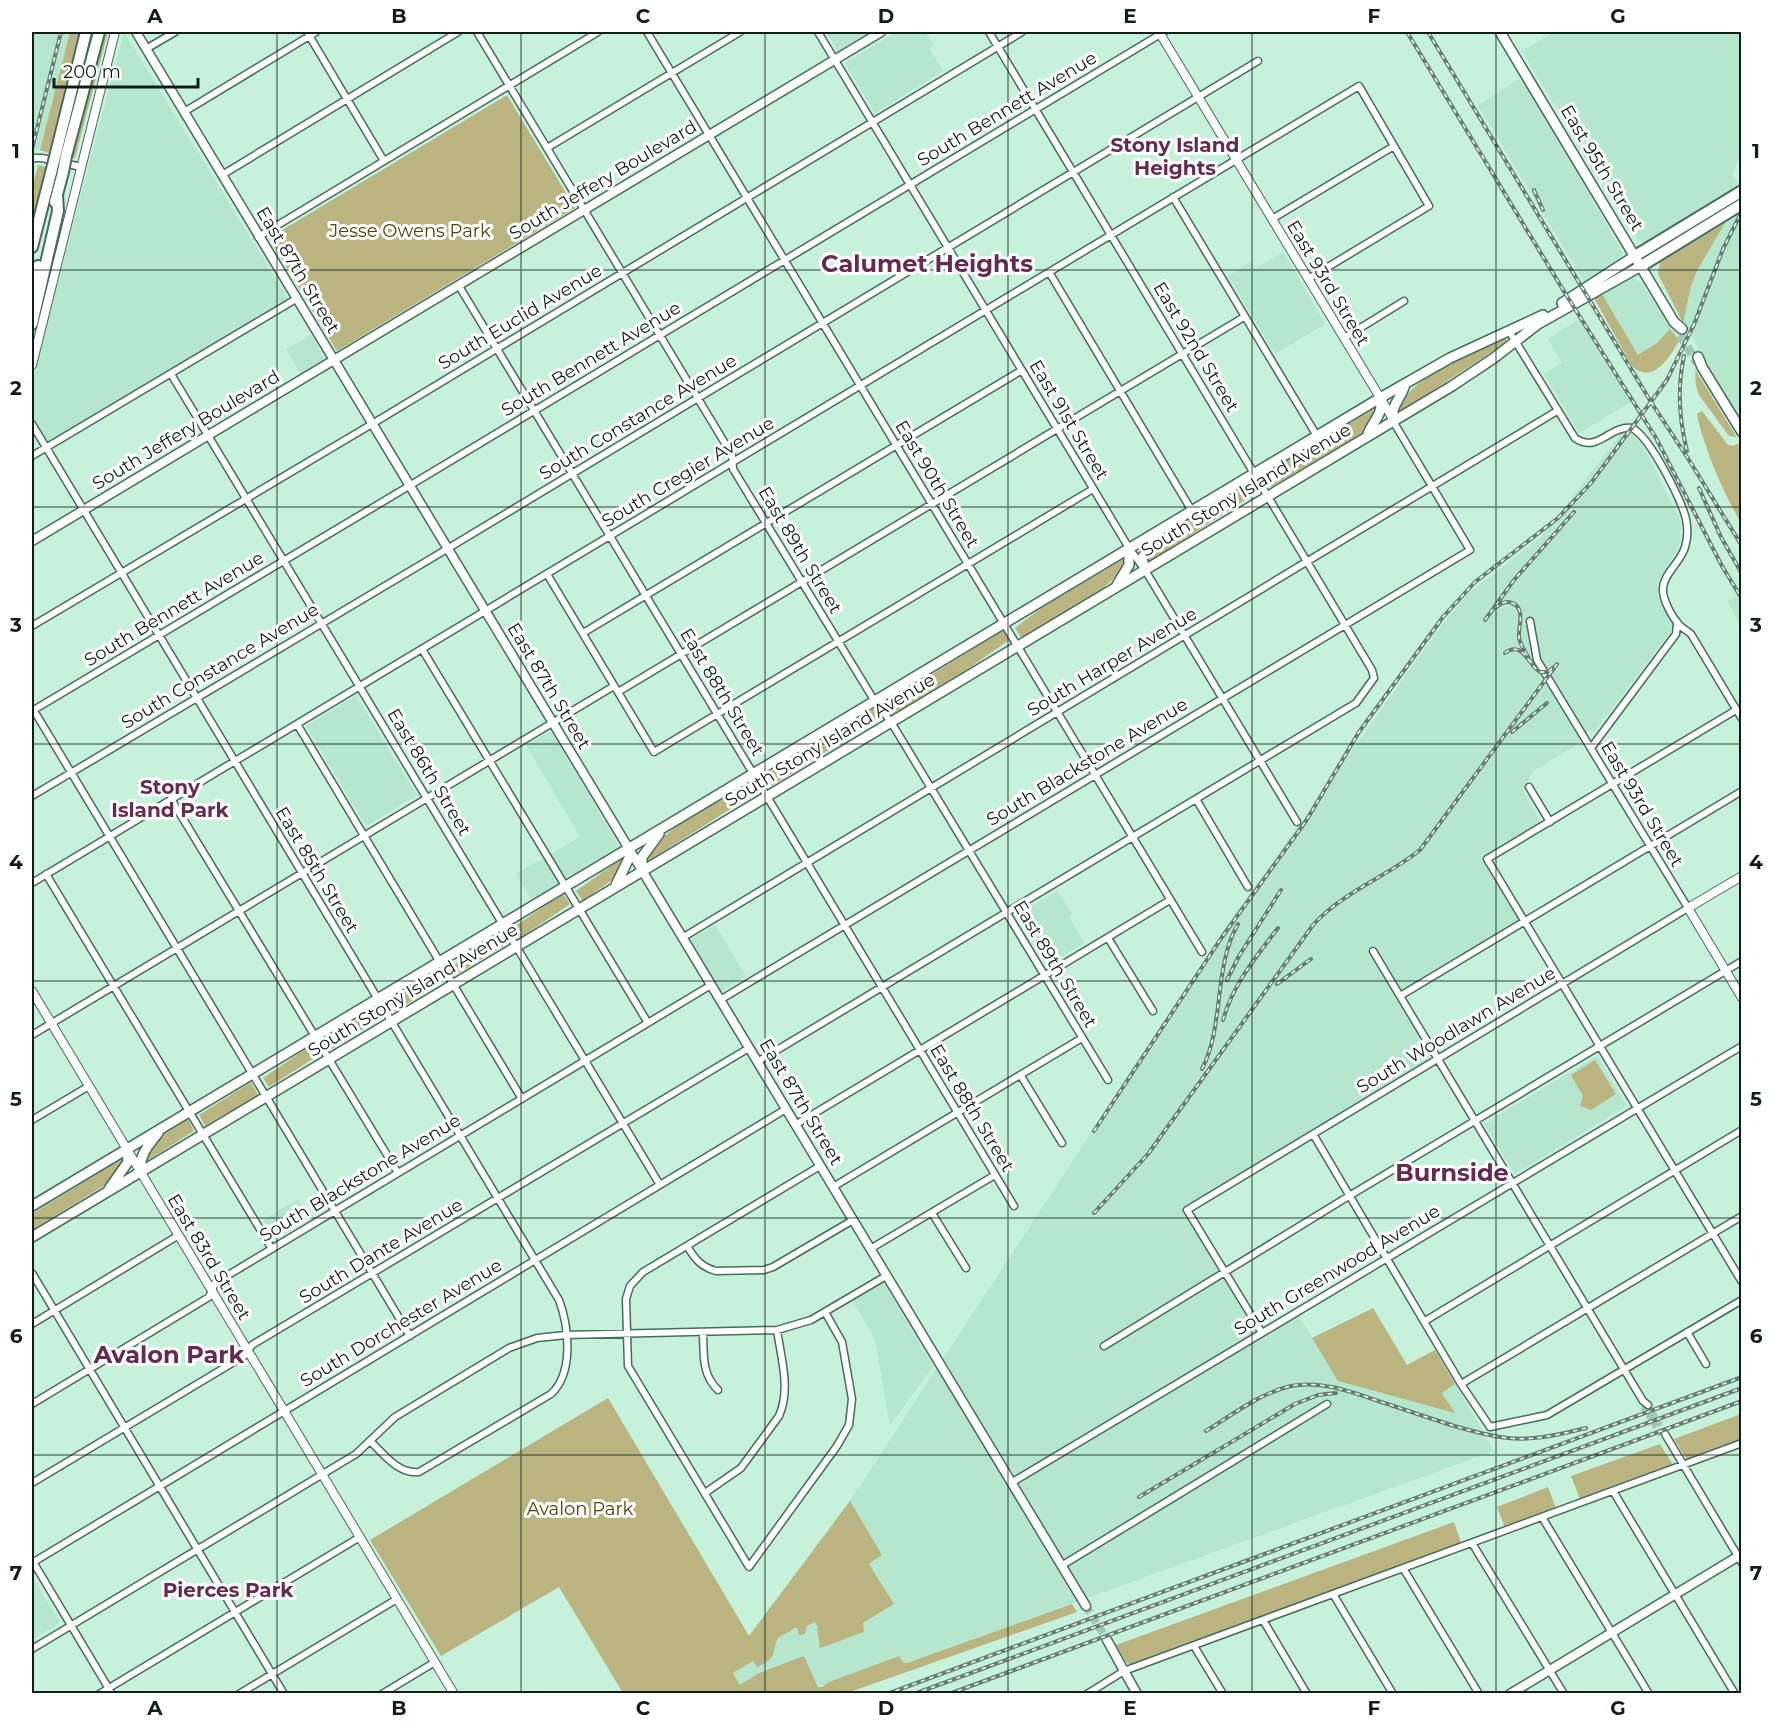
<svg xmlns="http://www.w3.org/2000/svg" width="1773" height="1725" font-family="Montserrat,sans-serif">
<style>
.built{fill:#b5e7ce}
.green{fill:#bab580}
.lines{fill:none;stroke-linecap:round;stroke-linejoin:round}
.minor-tunnel{stroke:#a1c7b4;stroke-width:6;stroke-dasharray:6 3;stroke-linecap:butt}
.secondary-tunnel{stroke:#a1c7b4;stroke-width:8;stroke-dasharray:8 4;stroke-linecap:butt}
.primary-tunnel{stroke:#a1c7b4;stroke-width:9;stroke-dasharray:9 4.5;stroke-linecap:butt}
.minor-casing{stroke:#466d5a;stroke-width:9}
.tertiary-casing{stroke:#466d5a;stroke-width:10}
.secondary-casing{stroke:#466d5a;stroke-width:11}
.primary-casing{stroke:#466d5a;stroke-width:12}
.trunk-casing{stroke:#466d5a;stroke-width:12}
.motorway-casing{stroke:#466d5a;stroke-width:14}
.minor{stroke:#fff;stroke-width:6}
.tertiary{stroke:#fff;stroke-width:8}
.secondary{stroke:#fff;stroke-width:8}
.primary{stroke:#fff;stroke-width:9}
.trunk{stroke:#fff;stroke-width:9}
.motorway{stroke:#fff;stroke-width:10}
.rail-casing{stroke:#627e71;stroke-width:4}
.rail{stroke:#fff;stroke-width:1.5;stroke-dasharray:4.5;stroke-linecap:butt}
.motorway-bridge-casing{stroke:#466d5a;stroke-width:14;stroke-linecap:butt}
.motorway-bridge{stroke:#fff;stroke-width:10}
.grid{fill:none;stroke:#0f1f18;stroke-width:1.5;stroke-opacity:0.55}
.labels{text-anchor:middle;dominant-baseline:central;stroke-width:6;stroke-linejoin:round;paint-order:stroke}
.street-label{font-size:18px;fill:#0f1f18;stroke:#fff}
.park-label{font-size:18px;fill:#4c4608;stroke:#fff}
.neighbourhood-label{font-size:20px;font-weight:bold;fill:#662a51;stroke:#fff}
.district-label{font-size:24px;font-weight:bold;fill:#662a51;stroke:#fff}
.neatline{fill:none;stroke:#0f1f18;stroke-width:2}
.grid-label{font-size:20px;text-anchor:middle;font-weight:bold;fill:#0f1f18}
</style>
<rect width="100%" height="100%" fill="#c6f1db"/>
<path class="built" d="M 32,32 L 70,32 L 40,150 L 32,149 Z
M 124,32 L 288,299 L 47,444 L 32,417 L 32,381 Z
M 826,32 L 870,32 L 838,51 Z
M 896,32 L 925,32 L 934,45 L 929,48 L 943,71 L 875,113 L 845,63 Z
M 1554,32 L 1741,32 L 1741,155 L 1732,174 L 1740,186 L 1651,240 L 1644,242 L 1637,239 L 1591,169 L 1567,125 L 1522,51 Z
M 1521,78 L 1582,180 L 1622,253 L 1621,260 L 1585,283 L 1478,105 Z
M 1741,214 L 1741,418 L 1683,323 L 1691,286 L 1705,254 L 1725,223 Z
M 1283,252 L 1325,324 L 1275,354 L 1228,276 L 1251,262 L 1255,269 Z
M 1632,278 L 1641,282 L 1680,338 L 1679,341 L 1670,329 L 1657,343 L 1638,355 L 1602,294 L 1594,298 L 1593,296 Z
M 1579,319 L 1631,402 L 1579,433 L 1544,374 L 1562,363 L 1548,339 Z
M 311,335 L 326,360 L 301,375 L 286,349 Z
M 1623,431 L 1635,435 L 1649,457 L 1681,522 L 1680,544 L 1659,580 L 1657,594 L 1674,627 L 1594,732 L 1588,730 L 1580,743 L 1533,771 L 1523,792 L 1541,823 L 1481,858 L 1519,922 L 1395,995 L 1432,1057 L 1186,1208 L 1266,1335 L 1299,1316 L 1338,1381 L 1454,1412 L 1442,1392 L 1455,1384 L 1494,1451 L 907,1663 L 904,1663 L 899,1656 L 818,1687 L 804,1656 L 759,1673 L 741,1685 L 733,1673 L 753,1660 L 757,1667 L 769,1660 L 778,1638 L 789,1633 L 794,1627 L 805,1634 L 807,1626 L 815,1622 L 818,1627 L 817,1630 L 818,1644 L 862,1624 L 893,1605 L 869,1564 L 882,1555 L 850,1501 L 1226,927 L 1438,630 L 1469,593 L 1541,537 Z
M 1741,593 L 1741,627 L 1727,601 Z
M 356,696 L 417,795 L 366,826 L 306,726 Z
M 551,731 L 620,848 L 532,900 L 516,874 L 580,837 L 526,745 Z
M 1057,891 L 1072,914 L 1069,916 L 1084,943 L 1047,965 L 1017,915 Z
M 715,925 L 746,976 L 721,991 L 690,940 Z
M 1597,1056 L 1627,1106 L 1515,1174 L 1484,1124 Z
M 298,1199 L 309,1218 L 274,1239 L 263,1220 Z
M 881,1279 L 933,1366 L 890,1426 L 875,1339 L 851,1298 Z
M 32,1576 L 60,1623 L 32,1640 Z"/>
<path class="green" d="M 70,32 L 79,32 L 49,153 L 40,150 Z
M 105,32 L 108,32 L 75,158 L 72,158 Z
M 507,95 L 575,208 L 337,351 L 269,238 Z
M 38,165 L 46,167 L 32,222 L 32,189 Z
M 1725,223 L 1698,269 L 1691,286 L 1683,323 L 1658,274 L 1660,262 Z
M 1602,294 L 1638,355 L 1657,343 L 1670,329 L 1679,341 C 1670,356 1653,386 1632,366 L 1594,298 Z
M 1504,337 L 1507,342 L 1401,411 L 1398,406 C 1422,371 1467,356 1504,337 Z
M 1696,368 L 1696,371 L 1736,436 L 1735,437 L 1729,436 L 1699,395 C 1696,387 1694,377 1696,368 Z
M 1378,407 L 1365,431 L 1271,487 L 1267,477 L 1289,459 Z
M 1702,411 L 1728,445 L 1733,446 L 1741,442 L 1741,523 C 1722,490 1708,457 1698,420 L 1697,414 Z
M 1253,482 L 1259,491 L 1149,562 L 1147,559 L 1160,540 L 1187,521 Z
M 1125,558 L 1127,562 C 1105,596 1056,618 1022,639 L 1015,628 L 1041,608 Z
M 1004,630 L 1009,640 L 965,671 L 893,714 L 887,704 L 916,684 Z
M 875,708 L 881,717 L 770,787 L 765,775 Z
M 751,783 L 757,792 L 647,862 L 645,857 C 670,823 715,804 751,783 Z
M 627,855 L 616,877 L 583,901 L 576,891 Z
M 563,893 L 570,904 L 520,938 L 514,927 Z
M 502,931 L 509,943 L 457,974 L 452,966 Z
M 440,968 L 445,979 L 395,1012 L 389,1002 Z
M 377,1007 L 383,1016 L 332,1049 L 326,1040 Z
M 313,1044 L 319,1055 L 269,1087 L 263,1078 Z
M 1595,1060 L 1616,1094 L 1591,1110 L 1580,1106 L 1583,1096 L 1571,1075 Z
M 251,1082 L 258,1095 L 205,1126 L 199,1115 Z
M 188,1119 L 194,1131 L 145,1162 L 143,1159 L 155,1140 Z
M 123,1158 L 126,1162 L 105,1185 L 32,1230 L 32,1214 Z
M 1373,1308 L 1407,1365 L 1435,1350 L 1455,1384 L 1442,1393 L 1455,1413 L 1338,1381 L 1312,1338 Z
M 608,1398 L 749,1636 L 850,1501 L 882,1555 L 869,1564 L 894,1604 L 863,1623 L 864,1632 L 820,1648 L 817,1629 L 818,1627 L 815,1622 L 807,1626 L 805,1634 L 799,1635 L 797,1628 L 794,1628 L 789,1632 L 778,1638 C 770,1655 779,1657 757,1667 L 753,1661 L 733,1673 L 740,1685 L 759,1673 L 804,1656 L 818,1687 L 822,1687 L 829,1682 L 899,1656 L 904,1663 L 907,1663 L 1072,1604 L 1077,1612 L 847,1693 L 623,1693 L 559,1587 L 441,1656 L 370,1540 Z
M 1741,1414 L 1741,1440 L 1687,1460 L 1674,1439 Z
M 1660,1444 L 1673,1465 L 1580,1499 L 1571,1476 Z
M 1548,1487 L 1556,1508 L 1505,1528 L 1497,1507 Z
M 1454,1522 L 1461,1543 L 1131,1665 L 1127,1663 L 1116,1645 Z"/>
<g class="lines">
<path class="minor-tunnel" d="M 1648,1405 L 1665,1434
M 1643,1407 L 1661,1435"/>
<path class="secondary-tunnel" d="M 1086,1606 L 1107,1640"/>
<path class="primary-tunnel" d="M 1680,335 L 1697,363"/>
<g class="minor-casing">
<path id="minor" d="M 307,32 L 384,161
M 477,32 L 732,455 L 733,469 L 874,700 L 891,722 L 1108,1080
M 647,32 L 1202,952
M 818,32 L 1129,548 L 1145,570 L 1297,822
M 146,49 L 175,32
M 184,112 L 316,32
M 547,148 L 740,32
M 32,158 L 42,158 L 81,167
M 222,175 L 458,32
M 1173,197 L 1317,436
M 1272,219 L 1394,146
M 258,237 L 598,32
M 1049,272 L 1192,511
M 459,286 L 1014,1206
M 1509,331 L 1575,438 C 1598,454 1609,425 1632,428 C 1650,437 1681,499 1686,519 C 1688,529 1688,538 1685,547 C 1681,562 1664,573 1663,588 C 1662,598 1671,615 1677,622 C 1680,627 1686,630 1691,634 L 1742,719
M 1344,338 L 1404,301
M 171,374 L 660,1185
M 32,424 L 559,1300 C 569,1327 574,1373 551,1394 L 419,1472 C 398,1474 385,1455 371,1442
M 32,456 L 296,299
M 547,574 L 654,752 L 1093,489
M 32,626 L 372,424 L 1022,32
M 583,633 L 1022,370
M 422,649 L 648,1023
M 618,692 L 1244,317
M 33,709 L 410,1336
M 1736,710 L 1487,859 L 1742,1282
M 32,711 L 409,486 L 1164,32
M 297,724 L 522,1099
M 1591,748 L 1676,634 L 1677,624
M 1529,787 L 1550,822
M 32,796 L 447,549 L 1258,61
M 171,799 L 398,1173
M 1196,799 L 1248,887
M 46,874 L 272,1249
M 32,883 L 1359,86 L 1429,206 L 1308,279
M 682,938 L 1557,411
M 1108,938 L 1153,1011
M 1373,951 L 1643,1401 L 1648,1405
M 1400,996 L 1742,791
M 720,1000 L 1470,550 L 1393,421
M 32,1035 L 614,686
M 757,1062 L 1356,703 L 1374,678 L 1372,670 L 989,32
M 1021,1076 L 1062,1143
M 32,1120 L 89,1086
M 795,1125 L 1170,900
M 1313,1134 L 1461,1384 L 1490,1427 L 1547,1415 L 1742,1300
M 820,1166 L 643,1272 L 630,1286 L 626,1299 L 628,1366 L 749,1567 L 837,1446 L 849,1425 L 852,1399 L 842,1342 L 825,1312
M 833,1187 L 1082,1038
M 932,1213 L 966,1268
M 687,1246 C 695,1259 701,1267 716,1271 L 764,1270 L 773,1267 L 853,1220
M 870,1249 L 995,1175
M 32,1273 L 284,1694
M 1425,1321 L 1742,1130
M 32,1324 L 179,1235
M 703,1332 C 704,1353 701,1374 718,1390
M 1687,1332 L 1706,1364
M 1262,1333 L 1187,1210 L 1688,908 L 1537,660 L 1530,621
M 1104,1346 L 1349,1196 L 1742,961
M 1461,1384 L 1742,1216
M 32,1404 L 209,1297 L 215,1283 L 711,985
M 1665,1434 L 1742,1563
M 32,1483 L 244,1356 L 252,1345 L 749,1048
M 1011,1483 L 1742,1046
M 1613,1491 L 1735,1694
M 705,1493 L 741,1468 L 779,1416 C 791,1389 781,1358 777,1330
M 1542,1517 L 1649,1694
M 1472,1543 L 1564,1694
M 32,1560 L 112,1694
M 32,1563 L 786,1109
M 1061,1566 L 1327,1404
M 1403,1568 L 1479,1694
M 1333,1594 L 1393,1694
M 1263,1620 L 1307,1694
M 1194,1646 L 1223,1694
M 32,1649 L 356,1454 L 395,1417 L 509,1348 L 537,1338 L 566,1335 L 777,1330 L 811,1320 L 886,1276
M 99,1694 L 360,1537
M 239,1694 L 397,1599
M 382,1694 L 435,1662
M 1087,1694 L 1124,1671 L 1742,1443"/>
</g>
<g class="tertiary-casing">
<path id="tertiary" d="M 1159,32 L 1393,419
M 32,365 L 115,32
M 1742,876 L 1688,908 L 1742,998
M 32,991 L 454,1694"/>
</g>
<g class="secondary-casing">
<path id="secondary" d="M 136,32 L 1086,1606
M 32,541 L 881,32
M 1107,1640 L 1137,1694
M 1510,1694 L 1742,1554"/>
</g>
<g class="primary-casing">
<path id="primary" d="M 1500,32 L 1674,322 L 1682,329
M 1698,357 L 1702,367 L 1742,432"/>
</g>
<g class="trunk-casing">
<path id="trunk" d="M 1562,303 L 1635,256
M 1393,421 C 1390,405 1402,398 1405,384
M 1368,434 C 1373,420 1384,415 1380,398
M 1145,570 L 1142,558 L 1151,545 L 1155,533
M 1117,585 L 1129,565 L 1129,548
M 642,871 L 642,857 L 659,834
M 616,885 L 630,856 L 629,849
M 141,1173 C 138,1156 148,1146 158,1133
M 109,1189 L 128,1162 L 127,1150
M 32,1206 L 1380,398 L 1450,358 L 1543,315
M 32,1237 L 1452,386 L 1494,358 L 1538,324 L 1641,266"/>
</g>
<g class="motorway-casing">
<path id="motorway" d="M 56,153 L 86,32
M 66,156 L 99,32
M 55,202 L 63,172
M 32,247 L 52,169
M 1635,256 L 1742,191
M 1641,266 L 1742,204
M 32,289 L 38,266
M 32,324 L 58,211 L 57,195"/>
</g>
<use href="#minor" class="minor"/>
<use href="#tertiary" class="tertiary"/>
<use href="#secondary" class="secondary"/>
<use href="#primary" class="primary"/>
<use href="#trunk" class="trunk"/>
<use href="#motorway" class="motorway"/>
<g class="rail-casing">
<path id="rail" d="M 1407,32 L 1565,293 L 1656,438 L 1722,566 L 1742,599
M 1428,32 L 1651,402 L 1689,460 L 1742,546
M 32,149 L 61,32
M 1534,190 L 1543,210
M 1693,327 L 1723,249 L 1742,211
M 1684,356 C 1677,388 1679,419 1687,451
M 1699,488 L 1721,537 L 1742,574
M 1495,608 C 1500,604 1505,600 1512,603 C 1526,608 1518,627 1519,638 C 1521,647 1528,656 1532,664
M 1485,620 L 1514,580 L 1574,512
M 1505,653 C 1523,640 1528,665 1540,672 L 1548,672 L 1554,667
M 1512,732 L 1547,703
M 1227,980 L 1239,956 L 1281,890
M 1277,984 L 1311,959
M 1223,1020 C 1233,984 1256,957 1278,928
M 1202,1069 C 1225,1024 1213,968 1238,924
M 1094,1131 L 1222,937 L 1306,821 L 1359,732 L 1443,617 L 1475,582 L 1558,518 L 1591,483 L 1667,380 L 1696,320
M 1094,1213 L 1148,1154 L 1313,925 C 1343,892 1386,877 1420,850 L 1557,664
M 1206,1431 C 1232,1415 1260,1393 1291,1386 C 1321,1380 1352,1392 1381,1402 C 1420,1414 1459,1430 1500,1437 C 1529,1442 1558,1435 1586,1428
M 1139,1497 L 1295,1404 L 1318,1395 L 1336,1393
M 887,1694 L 1742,1377
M 914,1694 L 1742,1388
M 949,1694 L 1742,1401"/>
</g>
<use href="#rail" class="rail"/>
<g class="motorway-bridge-casing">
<path id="motorway-bridge" d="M 52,169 L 56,153
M 63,172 L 66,156"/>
</g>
<use href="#motorway-bridge" class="motorway-bridge"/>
</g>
<path class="grid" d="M 277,32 L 277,1694M 521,32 L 521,1694M 765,32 L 765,1694M 1008,32 L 1008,1694M 1252,32 L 1252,1694M 1496,32 L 1496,1694M 32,270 L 1742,270M 32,507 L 1742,507M 32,744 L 1742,744M 32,981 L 1742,981M 32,1218 L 1742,1218M 32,1455 L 1742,1455"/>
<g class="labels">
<g class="street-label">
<text transform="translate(1007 109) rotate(-31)">South Bennett Avenue</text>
<text transform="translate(1602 168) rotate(59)">East 95th Street</text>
<text transform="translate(603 180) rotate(-31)">South Jeffery Boulevard</text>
<text transform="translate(298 270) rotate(59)">East 87th Street</text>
<text transform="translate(1328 283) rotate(59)">East 93rd Street</text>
<text transform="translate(520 317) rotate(-31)">South Euclid Avenue</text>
<text transform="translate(1196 347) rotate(59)">East 92nd Street</text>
<text transform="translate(591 359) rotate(-31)">South Bennett Avenue</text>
<text transform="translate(638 417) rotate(-31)">South Constance Avenue</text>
<text transform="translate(1069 420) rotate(59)">East 91st Street</text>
<text transform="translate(186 430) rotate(-31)">South Jeffery Boulevard</text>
<text transform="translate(688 472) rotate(-31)">South Cregier Avenue</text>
<text transform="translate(937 484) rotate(59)">East 90th Street</text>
<text transform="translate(1246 490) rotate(-31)">South Stony Island Avenue</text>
<text transform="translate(800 550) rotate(59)">East 89th Street</text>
<text transform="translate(174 609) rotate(-31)">South Bennett Avenue</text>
<text transform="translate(1112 662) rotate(-31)">South Harper Avenue</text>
<text transform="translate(220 666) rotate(-31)">South Constance Avenue</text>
<text transform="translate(549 686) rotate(59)">East 87th Street</text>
<text transform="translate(722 692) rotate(59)">East 88th Street</text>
<text transform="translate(830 740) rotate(-31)">South Stony Island Avenue</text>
<text transform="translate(1087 762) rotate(-31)">South Blackstone Avenue</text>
<text transform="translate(429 772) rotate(59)">East 86th Street</text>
<text transform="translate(1642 804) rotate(59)">East 93rd Street</text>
<text transform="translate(317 870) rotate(59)">East 85th Street</text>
<text transform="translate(1055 964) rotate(59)">East 89th Street</text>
<text transform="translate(413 990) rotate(-31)">South Stony Island Avenue</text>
<text transform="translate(1456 1030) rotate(-31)">South Woodlawn Avenue</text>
<text transform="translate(801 1102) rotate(59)">East 87th Street</text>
<text transform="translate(972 1108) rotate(59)">East 88th Street</text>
<text transform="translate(360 1178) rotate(-31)">South Blackstone Avenue</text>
<text transform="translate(381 1251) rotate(-31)">South Dante Avenue</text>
<text transform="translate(209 1257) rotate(59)">East 83rd Street</text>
<text transform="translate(1337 1270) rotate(-31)">South Greenwood Avenue</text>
<text transform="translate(401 1323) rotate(-31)">South Dorchester Avenue</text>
</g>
<g class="park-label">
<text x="410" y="231">Jesse Owens Park</text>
<text x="580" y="1509">Avalon Park</text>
</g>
<g class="neighbourhood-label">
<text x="1175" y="145">Stony Island<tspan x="1175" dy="23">Heights</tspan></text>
<text x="170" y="787">Stony<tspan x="170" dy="23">Island Park</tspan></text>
<text x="228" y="1590">Pierces Park</text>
</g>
<g class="district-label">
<text x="927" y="263">Calumet Heights</text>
<text x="1452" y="1172">Burnside</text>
<text x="169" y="1354">Avalon Park</text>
</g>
</g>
<rect width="1773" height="1725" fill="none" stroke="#ffffff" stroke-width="66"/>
<path d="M54 78v9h144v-9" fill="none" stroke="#0f1f18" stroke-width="3"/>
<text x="63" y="78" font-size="18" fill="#0f1f18" stroke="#ffffff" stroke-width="4.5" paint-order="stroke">200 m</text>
<rect x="33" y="33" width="1707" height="1659" class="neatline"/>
<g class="grid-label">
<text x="155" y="23">A</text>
<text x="399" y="23">B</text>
<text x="643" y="23">C</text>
<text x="886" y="23">D</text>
<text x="1130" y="23">E</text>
<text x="1374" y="23">F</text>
<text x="1618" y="23">G</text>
<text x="16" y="158">1</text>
<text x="1756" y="158">1</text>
<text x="16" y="395">2</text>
<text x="1756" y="395">2</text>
<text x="16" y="632">3</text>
<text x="1756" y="632">3</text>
<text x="16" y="869">4</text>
<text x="1756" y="869">4</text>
<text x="16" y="1106">5</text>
<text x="1756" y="1106">5</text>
<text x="16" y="1343">6</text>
<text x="1756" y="1343">6</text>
<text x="16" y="1580">7</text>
<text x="1756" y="1580">7</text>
<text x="155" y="1715">A</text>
<text x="399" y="1715">B</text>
<text x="643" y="1715">C</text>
<text x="886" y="1715">D</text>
<text x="1130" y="1715">E</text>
<text x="1374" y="1715">F</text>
<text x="1618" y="1715">G</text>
</g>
</svg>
